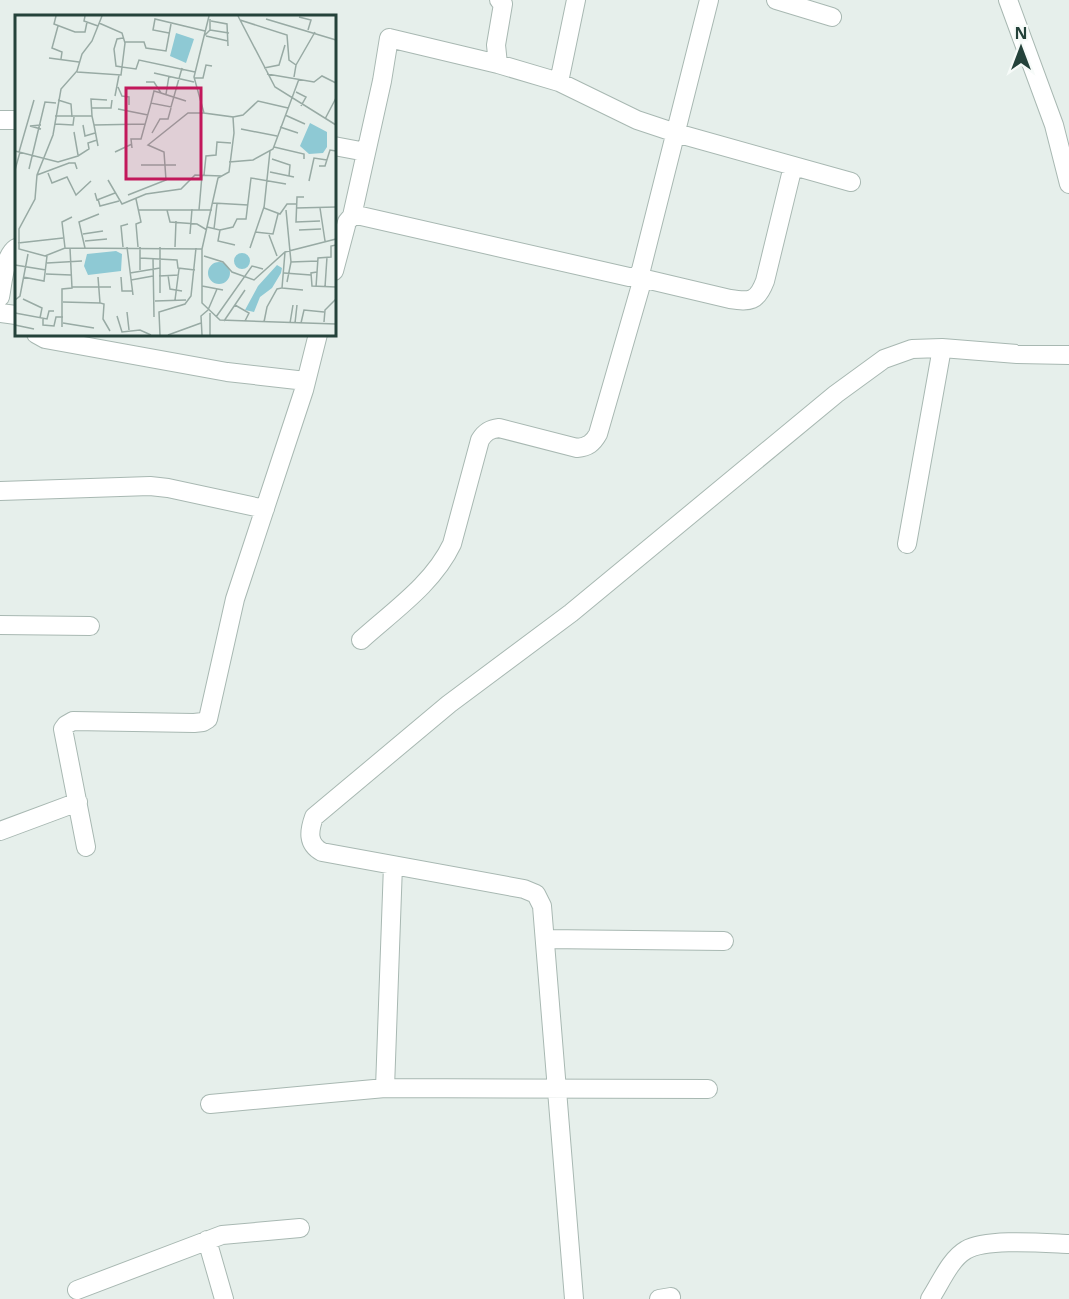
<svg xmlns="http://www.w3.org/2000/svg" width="1069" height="1299" font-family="'Open Sans',sans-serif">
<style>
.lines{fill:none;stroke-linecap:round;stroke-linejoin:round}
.street-casing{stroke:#a8b8b2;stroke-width:20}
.street{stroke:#fff;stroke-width:18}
.inset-road{fill:none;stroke:#98aaa4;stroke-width:1.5}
.view{fill:#c2185b;fill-opacity:0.15;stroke:#c2185b;stroke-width:3}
.inset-edge{fill:none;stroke:#24423a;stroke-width:3}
</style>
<rect width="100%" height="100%" fill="#e6efeb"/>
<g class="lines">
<g class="street-casing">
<path id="street" d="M 499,0 L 503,4 L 496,45 L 498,64 L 559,82 L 637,120 L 676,133 L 851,182
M 776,0 L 832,17
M 1008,0 L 1054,125 L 1069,184
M 559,82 L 576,0
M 0,120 L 16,120
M 334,146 L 366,152
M 352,216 L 382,81 L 389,38 L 498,64
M 334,271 L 347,222 L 352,216 L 361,216 L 629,277 L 637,277 L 641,270 L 709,0
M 637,277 L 730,299 C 750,302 757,302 765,281 L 793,166
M 0,297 C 3,283 4,256 16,248
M 0,313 L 16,315
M 36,334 L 45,339 L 227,372 L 306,381
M 0,491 L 150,486 L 168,488 L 265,509
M 907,544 L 942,348
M 0,625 L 90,626
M 361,640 C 393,611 433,584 452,544 L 480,440 C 485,432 490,429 499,428 L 577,448 C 588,447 593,443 598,434 L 643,278
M 0,831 L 78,802
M 86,847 L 63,729 L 66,725 L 73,721 L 194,723 L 203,722 L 208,719 L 235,599 L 304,390 L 318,334
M 545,939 L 724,941
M 385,1088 L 393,865
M 210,1104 L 385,1088 L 708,1089
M 207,1240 L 224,1299
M 77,1290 L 222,1235 L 300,1228
M 574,1299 L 542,906 L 536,894 L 524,889 L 322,852 C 307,844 309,831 314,817 L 449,704 L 571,613 L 836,394 L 884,359 L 912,349 L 942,348 L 1017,354 L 1069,355
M 659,1299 L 671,1297
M 930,1299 C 940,1284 950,1259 966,1250 C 986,1238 1045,1243 1069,1244"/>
</g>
<use href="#street" class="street"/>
</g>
<g transform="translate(15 15)">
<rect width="321" height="321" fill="#e6efeb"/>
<path d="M 161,18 L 179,24 L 171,48 L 155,41 ZM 295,108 L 312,117 L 312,132 L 308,138 L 294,139 L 285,131 ZM 101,236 L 107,239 L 106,256 L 73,260 L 69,251 L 72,239 ZM219 246a8 8 0 1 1 16 0a8 8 0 1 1-16 0ZM193 258a11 11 0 1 1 22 0a11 11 0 1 1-22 0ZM 262,250 L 267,253 L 266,258 L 257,273 L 245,282 L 239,297 L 230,295 L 243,271 Z" fill="#8ec9d4"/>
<path class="inset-road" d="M 41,1 L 39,9 L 60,17 L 70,17 L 72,7M 70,1 L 69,6 L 83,11M 87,1 L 77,26 L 67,39 L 62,56 L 46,74 L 38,120 L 22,160 L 20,184 L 4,214 L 4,234 L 30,241 L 50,233 L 187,234 L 187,288 L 205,305 L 321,309M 223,1 L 260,72 L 321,110M 284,2 L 296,5 L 293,15M 251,4 L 321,25M 225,5 L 272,20 L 274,45 L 281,50 L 279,62M 196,6 L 212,9 L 213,31M 84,8 L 107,18 L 110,28 L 107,52M 43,11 L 37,33 L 47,37 L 46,44M 195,15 L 214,18M 154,18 L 138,15 L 140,4 L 190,16M 189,21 L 195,15 L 195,4M 191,21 L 213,26M 110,27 L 129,27 L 131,33 L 151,36 L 156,9M 34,43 L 64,47M 281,50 L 300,17M 107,52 L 101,51 L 99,34 L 102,24 L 108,23M 249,53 L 264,50 L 270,30M 62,57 L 106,60 L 107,52 L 121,54 L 124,45 L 180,57M 139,58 L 179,67M 252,59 L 299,67 L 307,61 L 321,68M 179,63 L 188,63 L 191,50 L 197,51M 131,67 L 139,67 L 146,78 L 171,86M 103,72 L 107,81 L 114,82 L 114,90M 281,77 L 291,82 L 286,91M 151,79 L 154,61M 100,81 L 104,60M 43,85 L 56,89 L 57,102M 136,88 L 139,76 L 146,78M 76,93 L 96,93 L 97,85M 103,94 L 133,100M 270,100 L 290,109M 40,101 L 77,101 L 79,110 L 130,109M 77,101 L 76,84 L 92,85M 218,102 L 228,100 L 243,86 L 273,93M 310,104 L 321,83M 40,109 L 58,110 L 59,102M 68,110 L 70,121 L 80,118M 79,110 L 83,131M 265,112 L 283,118M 26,114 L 15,111 L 26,110M 226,114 L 262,121M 59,117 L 63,140M 137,118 L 145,104 L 153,104 L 156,93M 259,132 L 289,139 L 289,144M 117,133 L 116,124 L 126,124 L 136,88 L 156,92 L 167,53M 0,136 L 43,147 L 63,141 L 74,134 L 73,128 L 82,125M 255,136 L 249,193 L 265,199 L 272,189 L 282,189M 4,137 L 19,85M 100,137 L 117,129M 257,144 L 275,150 L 274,161M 214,147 L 238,145 L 258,134 L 284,64M 126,150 L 161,150M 304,151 L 310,151 L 315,135 L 321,136M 14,154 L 30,87 L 41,88M 0,155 L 5,137M 255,157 L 279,162M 33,158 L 37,168 L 52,162 L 61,180 L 76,166M 22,160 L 54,148 L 60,148 L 62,154M 189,160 L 191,141 L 201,140 L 202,127 L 216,128M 93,165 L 107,189 L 131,179 L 166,174 L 180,160 L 207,161M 294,166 L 299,143 L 312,145M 80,178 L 82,185 L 100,178M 113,180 L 151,165 L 149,137 L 133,130 L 173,98 L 189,98M 289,182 L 282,182 L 281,207 L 305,206M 83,184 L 85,191 L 104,186M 121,184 L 126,207 L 121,209 L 123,232M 198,188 L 233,190M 281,193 L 321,192M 305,193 L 310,226M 124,195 L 197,195M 152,195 L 155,207 L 182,209 L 192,215M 184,195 L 187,160M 271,195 L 276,247 L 303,246M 192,212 L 205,215 L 203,226 L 220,230M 199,214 L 202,189M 205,215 L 218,212 L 222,204 L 231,204 L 236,163 L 271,169M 284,215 L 306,214M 240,217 L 258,219 L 263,199M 68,219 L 88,216M 175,219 L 177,194M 254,220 L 262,241M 70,226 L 92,224M 3,228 L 48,223M 108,232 L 106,211 L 113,209M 112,232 L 118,280M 145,232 L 145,278M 160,232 L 161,206M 50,233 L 47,207 L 57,202M 70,233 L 64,207 L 84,199M 235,233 L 249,192M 187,234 L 203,163 L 214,157 L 219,118 L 218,102 L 189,98 L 179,62 L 194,1M 189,241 L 208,247 L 217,257 L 239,265 L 270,237 L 321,224M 125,243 L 162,245 L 163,253 L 180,255M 138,243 L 139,302M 32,248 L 67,246M 0,250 L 31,255M 125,255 L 125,232M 302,257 L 296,258 L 297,271 L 321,272M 115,258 L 145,253M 269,258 L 296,260M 31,259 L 56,260M 153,260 L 155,274 L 167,276M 144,261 L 164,260M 8,262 L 29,266 L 32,241M 83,262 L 85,288 L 89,289 L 88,304 L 95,316M 106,262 L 107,276 L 117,276M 116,265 L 138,261M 272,267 L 276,247M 187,271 L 208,275M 57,272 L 96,272M 301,272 L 303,243 L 316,242 L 316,231 L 321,230M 310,272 L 312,242M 267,273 L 288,275M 8,284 L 27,293 L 25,303M 0,285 L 5,281 L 13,239M 160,285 L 164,254M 140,286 L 171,285M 48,287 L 85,288M 220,290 L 234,298 L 230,306M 193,295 L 202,274M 112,297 L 114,315M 0,298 L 32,304 L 34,296 L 39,296M 102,301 L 107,317 L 125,315 L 136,320M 201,302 L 237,251 L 248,254M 28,304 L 28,310 L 39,311 L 41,302 L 48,302M 209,306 L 230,275M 249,307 L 252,292 L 262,274 L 267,273 L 270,237M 309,307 L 310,295 L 321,284M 48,308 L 79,313M 275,308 L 278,290M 280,308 L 282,290M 286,308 L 289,295 L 309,297M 0,310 L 19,314M 47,312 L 47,274 L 57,273 L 55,233M 145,320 L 144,297 L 170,289 L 176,281 L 181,233M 153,320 L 186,308M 187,320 L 186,301 L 193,295M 195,320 L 195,298"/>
<path class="view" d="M 111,73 L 186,73 L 186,164 L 111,164 Z"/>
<rect width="321" height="321" class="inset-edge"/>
</g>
<g transform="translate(1021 48)" stroke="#f7fbf9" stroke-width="4.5" paint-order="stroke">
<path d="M0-4.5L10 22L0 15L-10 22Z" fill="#24423a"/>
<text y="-9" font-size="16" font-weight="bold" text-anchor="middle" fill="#24423a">N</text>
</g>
</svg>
